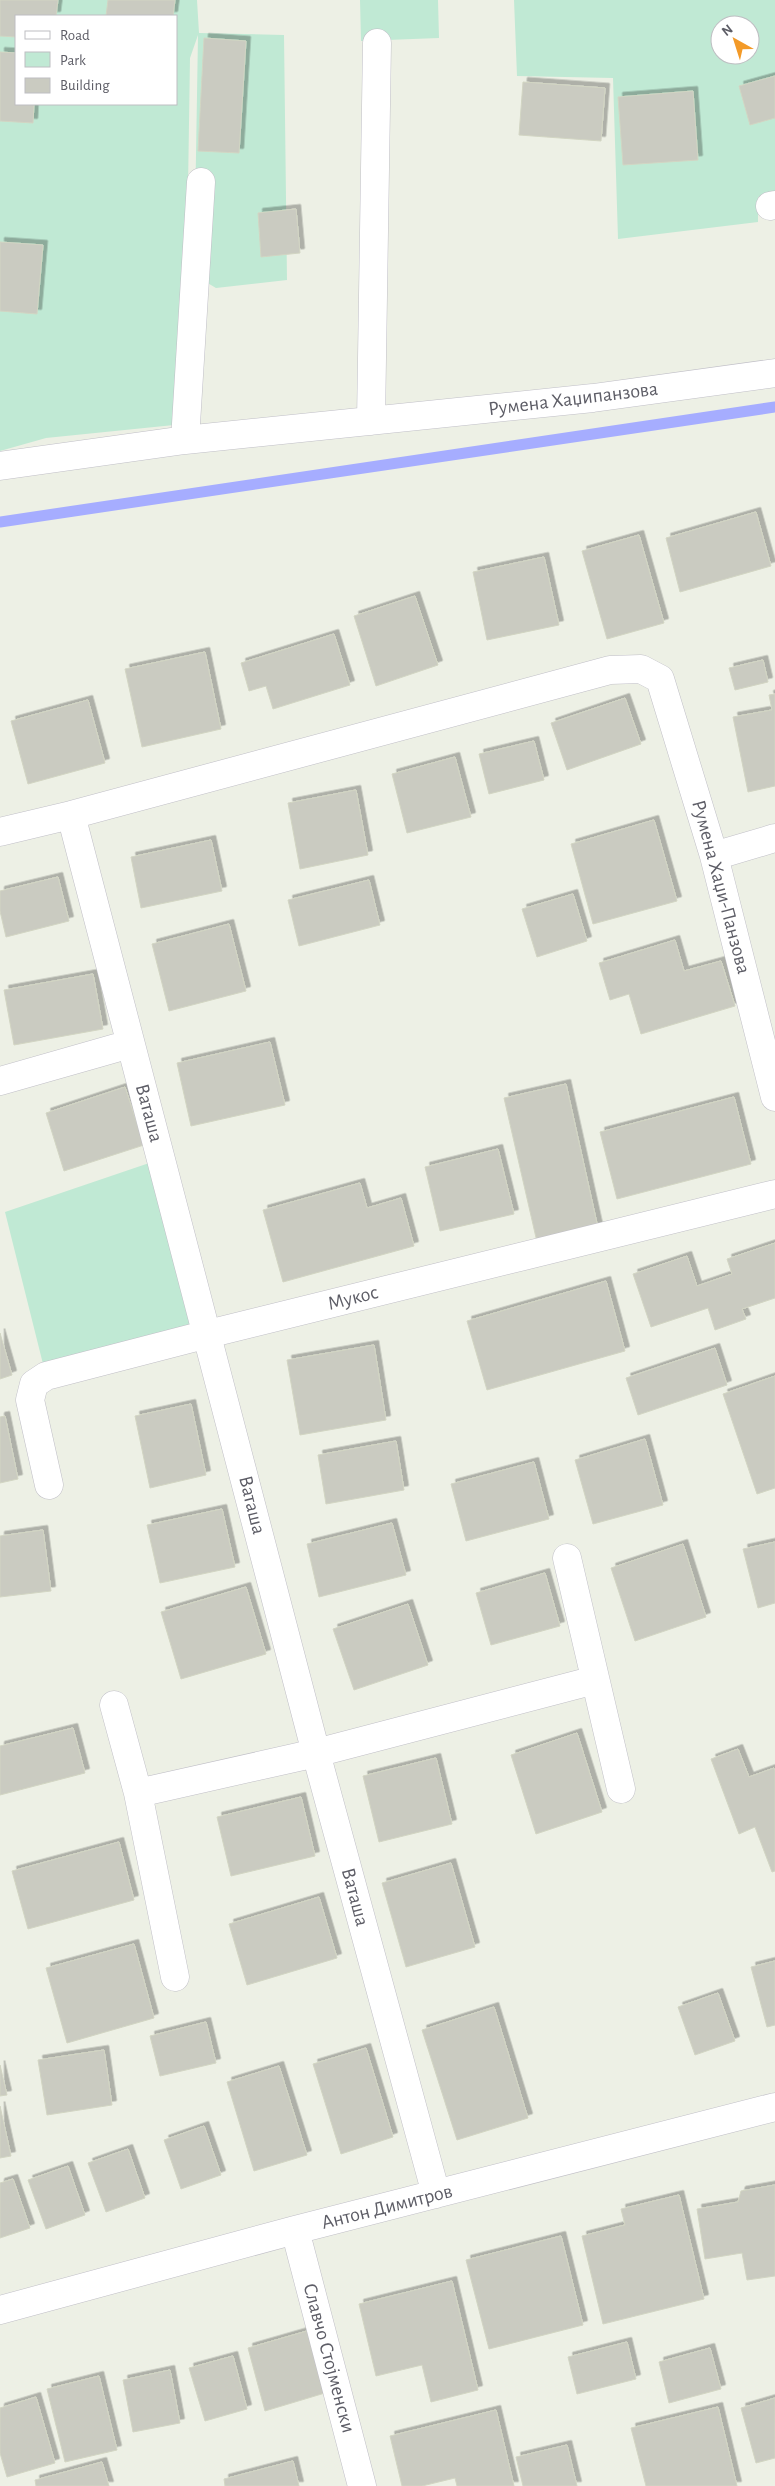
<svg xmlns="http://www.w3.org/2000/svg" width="775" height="2486" font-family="'Alegreya Sans',sans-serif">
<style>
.green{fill:#c0e9d4;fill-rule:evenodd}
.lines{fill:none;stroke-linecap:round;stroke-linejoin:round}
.stream{stroke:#a6adff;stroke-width:11}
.building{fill:#cacbc1;stroke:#d2d5c3;filter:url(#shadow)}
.minor-casing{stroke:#c0bfc7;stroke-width:29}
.minor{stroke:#fff;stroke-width:28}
.labels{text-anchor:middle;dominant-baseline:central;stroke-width:5;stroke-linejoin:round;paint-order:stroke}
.street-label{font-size:20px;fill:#5d5d66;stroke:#fff}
</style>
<defs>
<filter id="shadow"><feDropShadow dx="4.5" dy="-4.5" stdDeviation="0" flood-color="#0004"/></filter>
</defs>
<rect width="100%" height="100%" fill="#edf0e5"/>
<path class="green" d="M 0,0 L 197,0 L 199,33 L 284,35 L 287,280 L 216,288 L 194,275 L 198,35 L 190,58 L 187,254 L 174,425 L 46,438 L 0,451 ZM 16,16 L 176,16 L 176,104 L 16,104 Z
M 360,0 L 438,0 L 439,38 L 361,41 Z
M 514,0 L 775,0 L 775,195 L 758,197 L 758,222 L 618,239 L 613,78 L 517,76 ZM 720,25 L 750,25 L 750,55 L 720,55 Z
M 161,1159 L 208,1334 L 46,1376 L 5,1212 Z"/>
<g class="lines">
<path class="stream" d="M 0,522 L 775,407"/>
</g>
<path class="building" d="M 0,0 L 58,0 L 56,16 L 16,16 L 16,37 L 0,36 Z
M 108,0 L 175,0 L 173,16 L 106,16 Z
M 204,38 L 246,41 L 239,153 L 198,151 Z
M 0,52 L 16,53 L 16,104 L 34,104 L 33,123 L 0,121 Z
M 775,76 L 775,118 L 750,125 L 739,86 Z
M 523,82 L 605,88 L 601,141 L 519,135 Z
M 693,91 L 698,160 L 623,165 L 618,97 Z
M 296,209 L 300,253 L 261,257 L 258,213 Z
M 0,242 L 43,245 L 37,314 L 0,311 Z
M 756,512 L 771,566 L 680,592 L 666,538 Z
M 639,535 L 664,623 L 607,639 L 582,551 Z
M 544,557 L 559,625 L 487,640 L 473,572 Z
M 415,596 L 438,665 L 376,686 L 354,616 Z
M 334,634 L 350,685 L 273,709 L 266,686 L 249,691 L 241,663 Z
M 205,652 L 221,729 L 142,747 L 125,669 Z
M 763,660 L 768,682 L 735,690 L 729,668 Z
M 775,694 L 775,786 L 748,792 L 733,717 L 772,710 L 769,695 Z
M 625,698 L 641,744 L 567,770 L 551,723 Z
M 88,700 L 105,763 L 28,784 L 11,721 Z
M 534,741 L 544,780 L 489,794 L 479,754 Z
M 455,757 L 471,817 L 407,833 L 392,774 Z
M 356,790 L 368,855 L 300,869 L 288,803 Z
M 654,820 L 677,901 L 593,924 L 571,844 Z
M 211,840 L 222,891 L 141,908 L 131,857 Z
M 58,877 L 69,921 L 6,937 L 0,911 L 0,891 Z
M 369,880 L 380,925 L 299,946 L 288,900 Z
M 573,894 L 587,941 L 537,957 L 522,909 Z
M 229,924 L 246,991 L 169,1011 L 152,944 Z
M 675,940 L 684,971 L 721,961 L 735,1006 L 641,1034 L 629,994 L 610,1000 L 599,963 Z
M 93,974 L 103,1029 L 14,1045 L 4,990 Z
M 270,1042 L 285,1105 L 191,1126 L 177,1063 Z
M 566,1084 L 598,1228 L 537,1242 L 504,1098 Z
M 125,1087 L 144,1145 L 64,1171 L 46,1113 Z
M 734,1097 L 751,1164 L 617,1199 L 600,1132 Z
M 498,1149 L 514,1214 L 440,1231 L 425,1167 Z
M 360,1183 L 367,1208 L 401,1198 L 414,1246 L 283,1282 L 263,1210 Z
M 775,1243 L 775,1298 L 742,1309 L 746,1319 L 715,1330 L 708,1308 L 651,1327 L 633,1274 L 687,1256 L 697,1286 L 732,1274 L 727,1259 Z
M 606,1281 L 625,1351 L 487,1390 L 467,1321 Z
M 0,1333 L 12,1375 L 0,1379 Z
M 374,1345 L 386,1420 L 300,1435 L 287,1360 Z
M 715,1348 L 727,1385 L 638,1415 L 626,1378 Z
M 775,1376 L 775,1488 L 757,1494 L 723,1394 Z
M 191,1404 L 206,1475 L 150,1488 L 135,1416 Z
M 5,1416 L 18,1479 L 0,1483 L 0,1417 Z
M 645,1439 L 663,1505 L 593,1524 L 575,1460 Z
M 396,1441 L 404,1490 L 326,1504 L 318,1455 Z
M 534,1462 L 549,1519 L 466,1541 L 451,1484 Z
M 222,1509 L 235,1567 L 160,1583 L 147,1525 Z
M 392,1523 L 406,1575 L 319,1597 L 307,1544 Z
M 43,1530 L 51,1591 L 0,1597 L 0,1536 Z
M 775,1542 L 775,1603 L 758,1608 L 743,1549 Z
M 683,1544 L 706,1617 L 635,1641 L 611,1568 Z
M 545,1573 L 560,1626 L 491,1645 L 476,1593 Z
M 246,1587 L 266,1654 L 181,1679 L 161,1612 Z
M 408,1604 L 428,1665 L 354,1690 L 333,1629 Z
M 73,1728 L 85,1773 L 0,1795 L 0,1746 Z
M 577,1733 L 602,1812 L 536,1834 L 511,1755 Z
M 738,1749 L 749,1777 L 774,1768 L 775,1771 L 775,1871 L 772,1872 L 755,1827 L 739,1834 L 711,1759 Z
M 436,1758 L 452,1824 L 379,1842 L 363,1776 Z
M 301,1797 L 315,1856 L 231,1876 L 217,1817 Z
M 119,1842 L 134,1900 L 28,1929 L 12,1871 Z
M 451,1863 L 475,1947 L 406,1967 L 382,1883 Z
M 319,1897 L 337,1958 L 247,1985 L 229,1924 Z
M 134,1944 L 154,2018 L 67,2043 L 46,1968 Z
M 775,1961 L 775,2025 L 767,2027 L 751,1967 Z
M 718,1993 L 735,2041 L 695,2055 L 678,2007 Z
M 494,2007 L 528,2118 L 457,2140 L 422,2030 Z
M 206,2022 L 216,2063 L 160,2076 L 150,2036 Z
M 366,2048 L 393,2137 L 341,2154 L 313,2064 Z
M 104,2050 L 112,2105 L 47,2115 L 38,2060 Z
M 0,2065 L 7,2095 L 0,2096 Z
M 279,2066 L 307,2155 L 254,2171 L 227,2082 Z
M 0,2106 L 11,2156 L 0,2158 Z
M 204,2126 L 221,2175 L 181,2189 L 164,2140 Z
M 128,2149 L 145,2198 L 106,2212 L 88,2163 Z
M 68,2166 L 85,2215 L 46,2229 L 28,2180 Z
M 13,2179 L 30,2228 L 0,2238 L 0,2183 Z
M 775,2185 L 775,2276 L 747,2280 L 742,2253 L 705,2259 L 697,2209 L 738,2202 L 741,2191 Z
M 679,2195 L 704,2299 L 603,2324 L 582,2236 L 625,2225 L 621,2209 Z
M 561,2236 L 583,2325 L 489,2349 L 466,2260 Z
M 452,2281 L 478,2390 L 431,2402 L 422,2365 L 376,2376 L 359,2304 Z
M 307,2331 L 325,2393 L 265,2411 L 248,2348 Z
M 627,2342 L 636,2379 L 577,2394 L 568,2357 Z
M 710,2348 L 721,2389 L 669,2403 L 659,2362 Z
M 233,2356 L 247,2409 L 205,2421 L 189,2368 Z
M 170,2370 L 180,2423 L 133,2432 L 123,2380 Z
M 99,2376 L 117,2450 L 65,2462 L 47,2389 Z
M 36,2397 L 55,2463 L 7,2477 L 0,2453 L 0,2408 Z
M 775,2398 L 775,2458 L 756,2463 L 741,2408 Z
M 718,2407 L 737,2486 L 646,2486 L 631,2428 Z
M 496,2410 L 514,2486 L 457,2486 L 455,2478 L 422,2486 L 402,2486 L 390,2436 Z
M 567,2445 L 577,2486 L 523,2486 L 516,2457 Z
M 293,2461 L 299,2486 L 225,2486 L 224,2479 Z
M 102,2462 L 109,2486 L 36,2486 L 35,2480 Z"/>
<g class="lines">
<g class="minor-casing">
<path id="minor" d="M 770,206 L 775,205
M 371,421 L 377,43
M 185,440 L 201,182
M 0,466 L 185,440 L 593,398 L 775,373
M 71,815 L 316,1753 L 436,2194
M 0,832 L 71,815 L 610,670 L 641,669 L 660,679 L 714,856 L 775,1097
M 714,856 L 775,838
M 0,1081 L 130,1044
M 49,1485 L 30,1400 L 34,1384 L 46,1376 L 208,1334 L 775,1194
M 567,1558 L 621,1789
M 114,1705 L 138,1793 L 175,1977
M 138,1793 L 316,1753 L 595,1680
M 295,2230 L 362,2486
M 0,2310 L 295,2230 L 775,2107"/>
</g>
<use href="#minor" class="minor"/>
</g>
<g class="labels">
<g class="street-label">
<text transform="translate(573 399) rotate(-7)">Румена Хаџипанзова</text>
<text transform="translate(721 887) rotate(75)">Румена Хаџи-Панзова</text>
<text transform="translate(149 1113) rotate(75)">Ваташа</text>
<text transform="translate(353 1298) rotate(-14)">Мукос</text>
<text transform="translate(252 1505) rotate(76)">Ваташа</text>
<text transform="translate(355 1897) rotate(75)">Ваташа</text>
<text transform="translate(387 2207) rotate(-14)">Антон Димитров</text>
<text transform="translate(329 2358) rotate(75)">Славчо Стојменски</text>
</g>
</g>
<rect x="15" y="15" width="162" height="90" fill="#ffffff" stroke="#bebec2"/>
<rect x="25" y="31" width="25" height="8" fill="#ffffff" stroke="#bebec2"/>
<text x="60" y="40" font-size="15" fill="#5d5d66">Road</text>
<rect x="25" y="52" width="25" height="15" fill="#c0e9d4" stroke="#bebec2"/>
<text x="60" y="65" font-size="15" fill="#5d5d66">Park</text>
<rect x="25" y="78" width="25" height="15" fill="#cacbc1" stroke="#bebec2"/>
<text x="60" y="90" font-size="15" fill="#5d5d66">Building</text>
<g transform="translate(735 40) rotate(321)"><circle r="24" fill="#ffffff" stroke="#bebec2"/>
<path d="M0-4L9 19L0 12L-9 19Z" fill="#f39a28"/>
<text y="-8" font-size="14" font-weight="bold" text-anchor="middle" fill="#5d5d66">N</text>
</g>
</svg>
